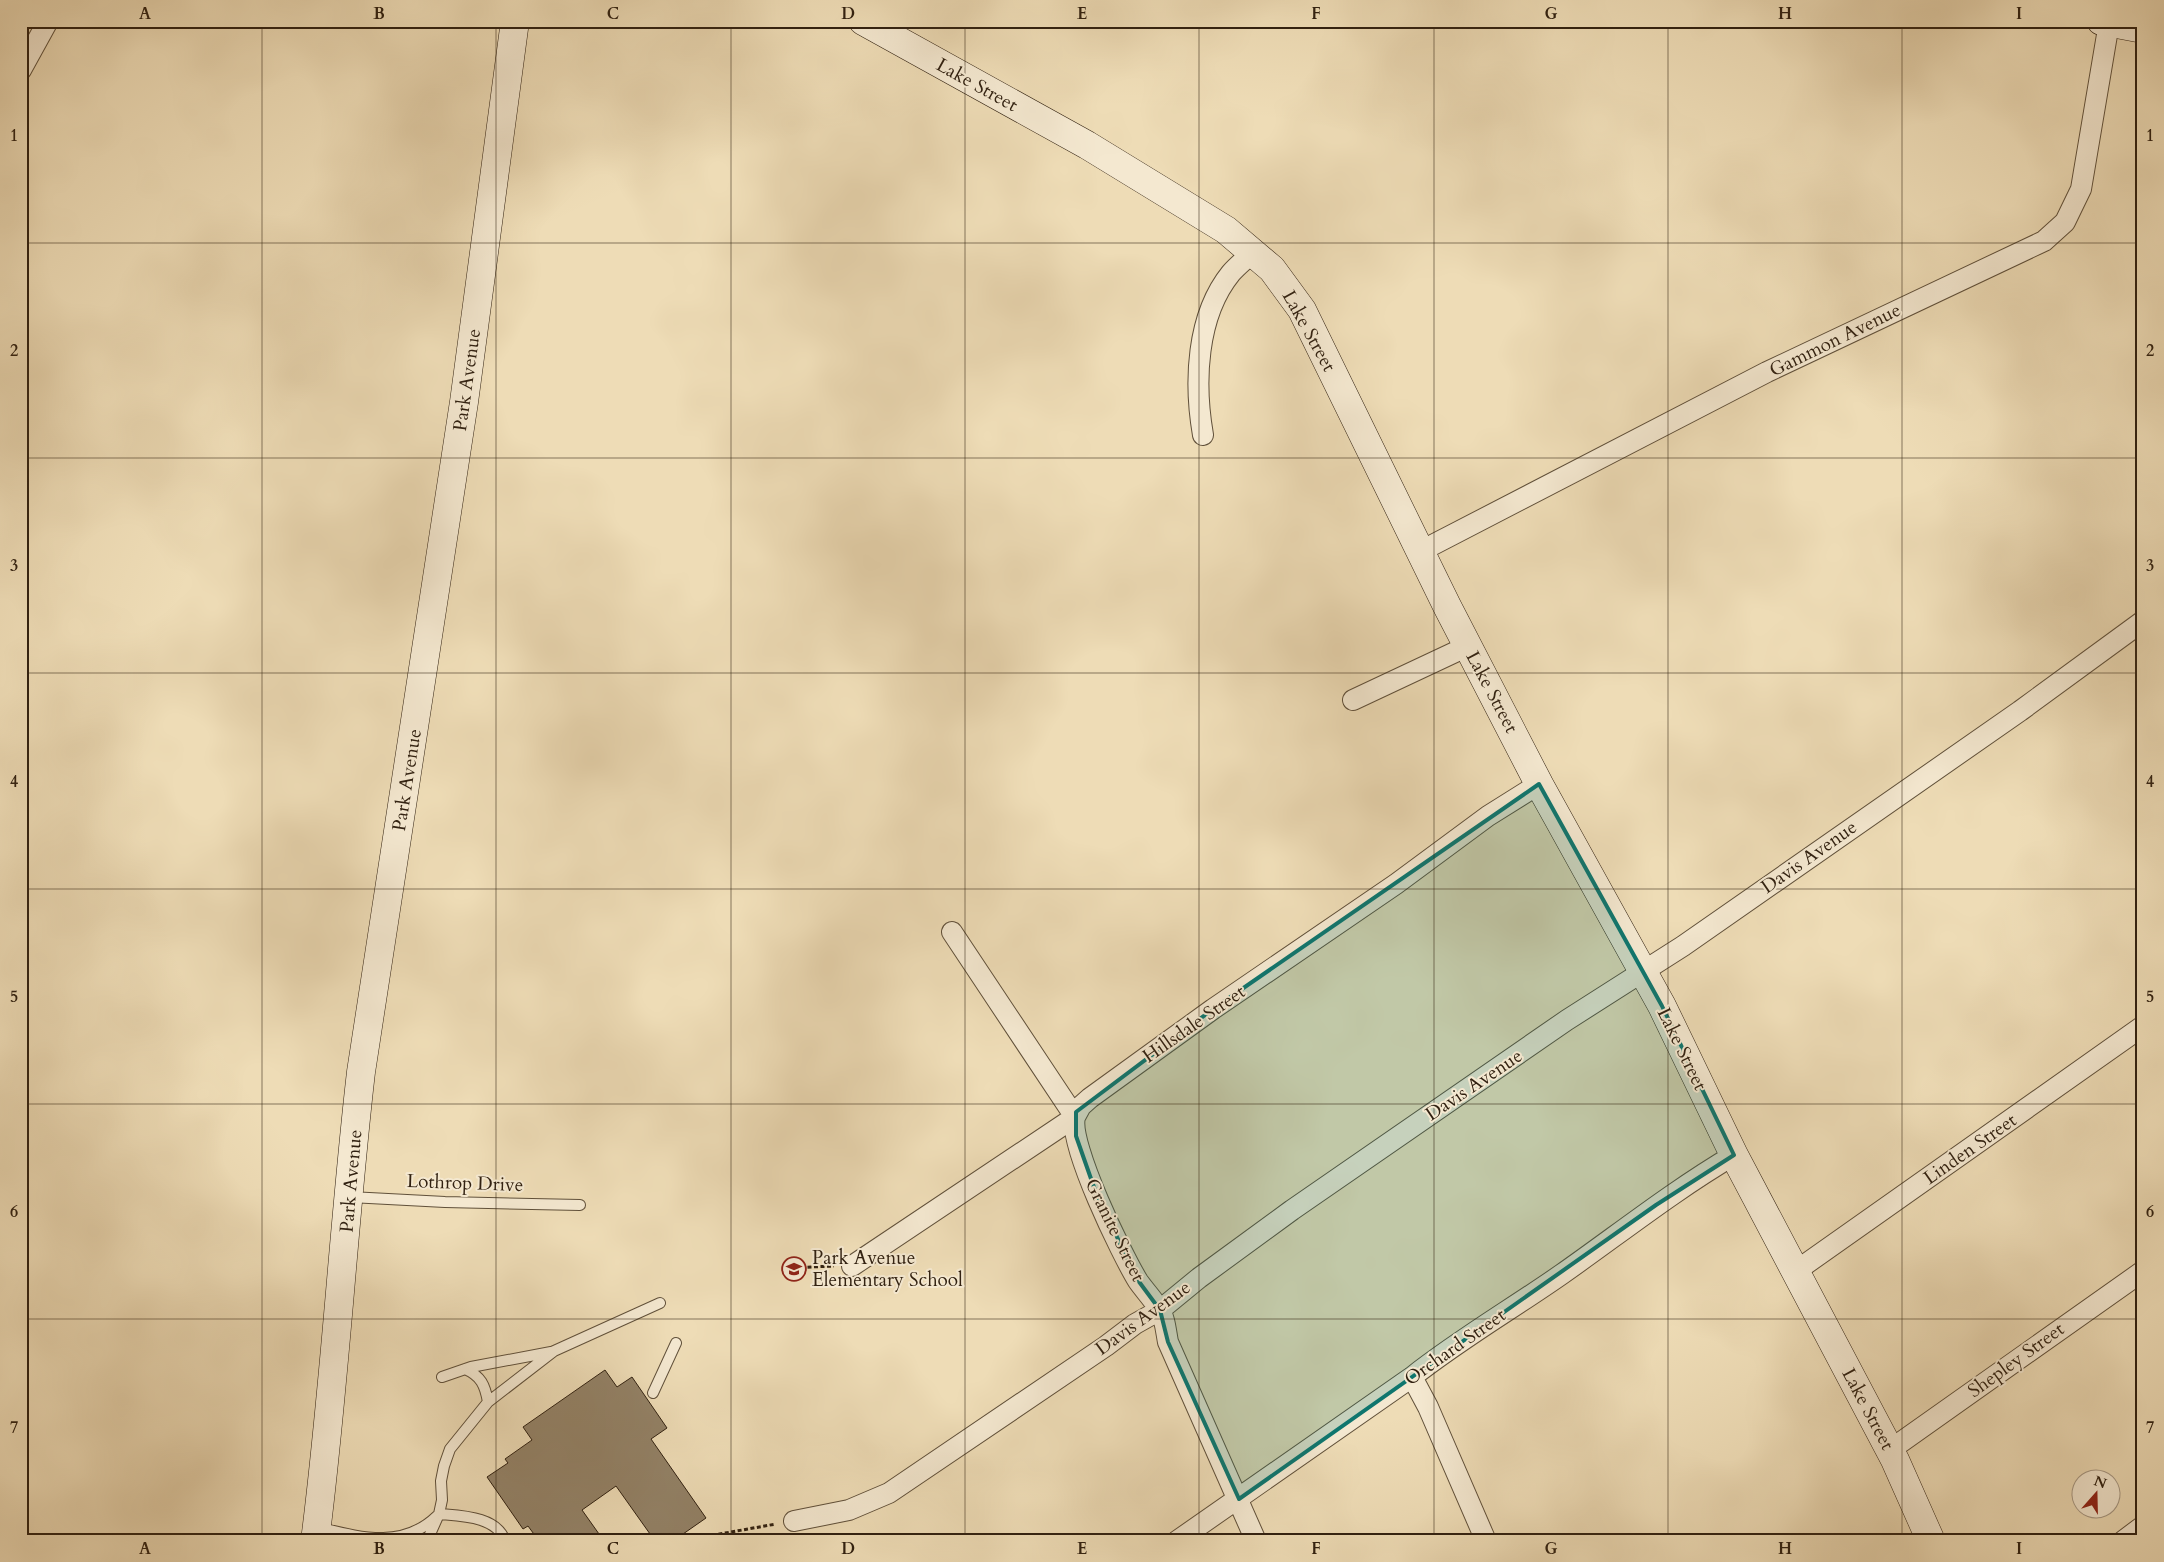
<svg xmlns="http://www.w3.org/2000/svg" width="2164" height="1562" font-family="Cardo,serif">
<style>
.building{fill:#938267;stroke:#312111}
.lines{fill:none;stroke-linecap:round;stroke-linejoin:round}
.lane-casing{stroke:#60503a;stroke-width:12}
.street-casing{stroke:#60503a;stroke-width:22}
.secondary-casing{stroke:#312111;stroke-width:29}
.path{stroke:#312111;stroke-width:3;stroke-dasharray:4 2.5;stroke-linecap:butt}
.lane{stroke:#f4e8d0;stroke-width:10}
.street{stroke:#f4e8d0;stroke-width:20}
.secondary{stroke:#f4e8d0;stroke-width:28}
.marked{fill:#0f766e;fill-opacity:0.2;stroke:#0f766e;stroke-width:4;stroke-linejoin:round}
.grid{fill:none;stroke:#312111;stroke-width:1;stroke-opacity:0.55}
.labels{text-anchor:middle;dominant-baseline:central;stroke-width:4;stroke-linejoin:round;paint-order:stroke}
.street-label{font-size:19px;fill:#312111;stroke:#f4e8d0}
.poi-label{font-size:19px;fill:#312111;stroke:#f4e8d0;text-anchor:start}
.neatline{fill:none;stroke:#312111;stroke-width:2}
.grid-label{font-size:16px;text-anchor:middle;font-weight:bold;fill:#312111}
</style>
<rect width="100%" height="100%" fill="#eedcb6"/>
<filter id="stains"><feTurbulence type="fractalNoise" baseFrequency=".004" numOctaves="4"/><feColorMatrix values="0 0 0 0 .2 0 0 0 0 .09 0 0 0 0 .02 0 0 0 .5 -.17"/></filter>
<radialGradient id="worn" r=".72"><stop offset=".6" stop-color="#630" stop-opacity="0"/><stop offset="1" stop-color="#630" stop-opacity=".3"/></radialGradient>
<path class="building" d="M 605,1370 L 617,1387 L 632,1377 L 667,1428 L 651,1439 L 706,1518 L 673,1541 L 655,1541 L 616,1486 L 582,1510 L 604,1541 L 539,1541 L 528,1526 L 523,1529 L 487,1477 L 508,1463 L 505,1459 L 532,1440 L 523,1427 Z"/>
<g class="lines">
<g class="lane-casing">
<path id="lane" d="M 350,1197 L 445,1202 L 580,1205
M 465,1369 C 481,1376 485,1385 488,1402
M 442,1377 L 471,1367 L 551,1352
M 653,1393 L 676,1343
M 439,1514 C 460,1516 497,1516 505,1541
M 317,1527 C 359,1537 402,1550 437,1516
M 427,1541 L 439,1514 L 442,1500 L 441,1481 L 444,1466 L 450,1449 L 488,1402 L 554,1351 L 660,1303"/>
</g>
<g class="street-casing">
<path id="street" d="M 21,70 L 48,21
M 1203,435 C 1194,383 1196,316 1231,273 C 1238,265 1246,259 1253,252
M 1421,551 L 1767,372 L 2044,241 L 2065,222 L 2081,189 L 2109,23
M 1353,700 L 1468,646
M 952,932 L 1075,1117 C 1068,1144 1122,1255 1138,1281 C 1145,1291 1153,1299 1159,1309 C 1165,1317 1166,1332 1168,1342 L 1256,1541
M 852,1266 L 1075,1117 L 1081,1106 L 1090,1098 L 1213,1009 L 1396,884 L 1488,816 L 1539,784
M 1796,1271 L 2143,1026
M 1412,1377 L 1428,1407 L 1486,1541
M 1890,1450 L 2143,1271
M 794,1521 L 849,1510 L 889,1493 L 1106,1346 L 1135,1324 L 1160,1310 L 1199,1278 L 1292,1210 L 1567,1020 L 1683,946 L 2020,711 L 2143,621
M 1177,1541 L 1412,1377 C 1460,1339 1512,1309 1562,1274 C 1619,1234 1673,1191 1734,1155
M 2123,1541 L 2143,1526"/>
</g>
<g class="secondary-casing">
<path id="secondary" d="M 863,21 L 1087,145 L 1226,230 L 1272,269 L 1302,310 L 1447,606 L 1539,784 L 1662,1006 L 1734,1155 L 1895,1460 L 1931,1541
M 2101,21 L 2143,29
M 315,1541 C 335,1385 343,1228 361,1072 L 464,402 L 515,21"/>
</g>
<path class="path" d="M 788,1268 L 834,1266
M 694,1541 L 697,1538 L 776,1524"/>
<use href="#lane" class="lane"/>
<use href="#street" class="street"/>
<use href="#secondary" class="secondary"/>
</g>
<path class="marked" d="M 1539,784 L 1662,1006 L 1734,1155 L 1656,1205 L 1239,1499 L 1168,1342 L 1160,1310 L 1137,1279 L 1096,1193 L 1076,1136 L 1076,1112 L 1213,1009 Z"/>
<path class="grid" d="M 262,21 L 262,1541M 496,21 L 496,1541M 731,21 L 731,1541M 965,21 L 965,1541M 1199,21 L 1199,1541M 1434,21 L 1434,1541M 1668,21 L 1668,1541M 1902,21 L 1902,1541M 21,243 L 2143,243M 21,458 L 2143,458M 21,673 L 2143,673M 21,889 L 2143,889M 21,1104 L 2143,1104M 21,1319 L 2143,1319"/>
<defs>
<g id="school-ring" transform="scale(1.25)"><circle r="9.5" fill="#f4e8d0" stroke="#8f2418" stroke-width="1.5"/><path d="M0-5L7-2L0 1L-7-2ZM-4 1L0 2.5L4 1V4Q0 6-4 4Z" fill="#8f2418"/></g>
</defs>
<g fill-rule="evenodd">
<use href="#school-ring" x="794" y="1269"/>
</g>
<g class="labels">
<g class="street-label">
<text transform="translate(977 85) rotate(29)">Lake Street</text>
<text transform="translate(1309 331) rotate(61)">Lake Street</text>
<text transform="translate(1835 340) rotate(-26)">Gammon Avenue</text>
<text transform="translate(467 380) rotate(-82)">Park Avenue</text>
<text transform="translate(1492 692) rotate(62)">Lake Street</text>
<text transform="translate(407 780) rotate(-81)">Park Avenue</text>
<text transform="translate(1809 857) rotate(-35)">Davis Avenue</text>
<text transform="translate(1194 1024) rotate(-35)">Hillsdale Street</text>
<text transform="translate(1682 1049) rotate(64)">Lake Street</text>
<text transform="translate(1474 1085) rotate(-34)">Davis Avenue</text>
<text transform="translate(1970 1149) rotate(-35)">Linden Street</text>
<text transform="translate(351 1181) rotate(-85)">Park Avenue</text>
<text transform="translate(465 1183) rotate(2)">Lothrop Drive</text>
<text transform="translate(1115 1230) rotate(64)">Granite Street</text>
<text transform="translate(1143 1318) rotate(-36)">Davis Avenue</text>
<text transform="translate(1455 1347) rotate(-35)">Orchard Street</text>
<text transform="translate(2016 1360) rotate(-36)">Shepley Street</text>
<text transform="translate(1868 1409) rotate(62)">Lake Street</text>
</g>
<g class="poi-label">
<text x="812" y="1258">Park Avenue<tspan x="812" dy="22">Elementary School</tspan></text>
</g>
</g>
<rect width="2164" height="1562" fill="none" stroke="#eedcb6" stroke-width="55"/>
<g transform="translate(2096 1494) rotate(20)"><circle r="24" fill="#f4e8d0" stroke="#a69884"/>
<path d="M0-4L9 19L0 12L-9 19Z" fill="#8f2418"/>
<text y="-8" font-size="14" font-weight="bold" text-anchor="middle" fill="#312111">N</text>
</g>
<rect x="28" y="28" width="2108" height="1506" class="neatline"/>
<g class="grid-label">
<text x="145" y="19">A</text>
<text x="379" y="19">B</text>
<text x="613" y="19">C</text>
<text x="848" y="19">D</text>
<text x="1082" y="19">E</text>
<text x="1316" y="19">F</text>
<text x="1551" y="19">G</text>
<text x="1785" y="19">H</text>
<text x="2019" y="19">I</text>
<text x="14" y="141">1</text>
<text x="2150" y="141">1</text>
<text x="14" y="356">2</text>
<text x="2150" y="356">2</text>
<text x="14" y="571">3</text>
<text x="2150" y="571">3</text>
<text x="14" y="787">4</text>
<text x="2150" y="787">4</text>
<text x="14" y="1002">5</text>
<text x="2150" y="1002">5</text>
<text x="14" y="1217">6</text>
<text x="2150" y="1217">6</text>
<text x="14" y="1433">7</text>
<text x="2150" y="1433">7</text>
<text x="145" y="1554">A</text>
<text x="379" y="1554">B</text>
<text x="613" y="1554">C</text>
<text x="848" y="1554">D</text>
<text x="1082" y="1554">E</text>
<text x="1316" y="1554">F</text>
<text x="1551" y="1554">G</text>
<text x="1785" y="1554">H</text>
<text x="2019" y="1554">I</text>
</g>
<rect width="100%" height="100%" filter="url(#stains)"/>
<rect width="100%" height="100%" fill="url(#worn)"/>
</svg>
